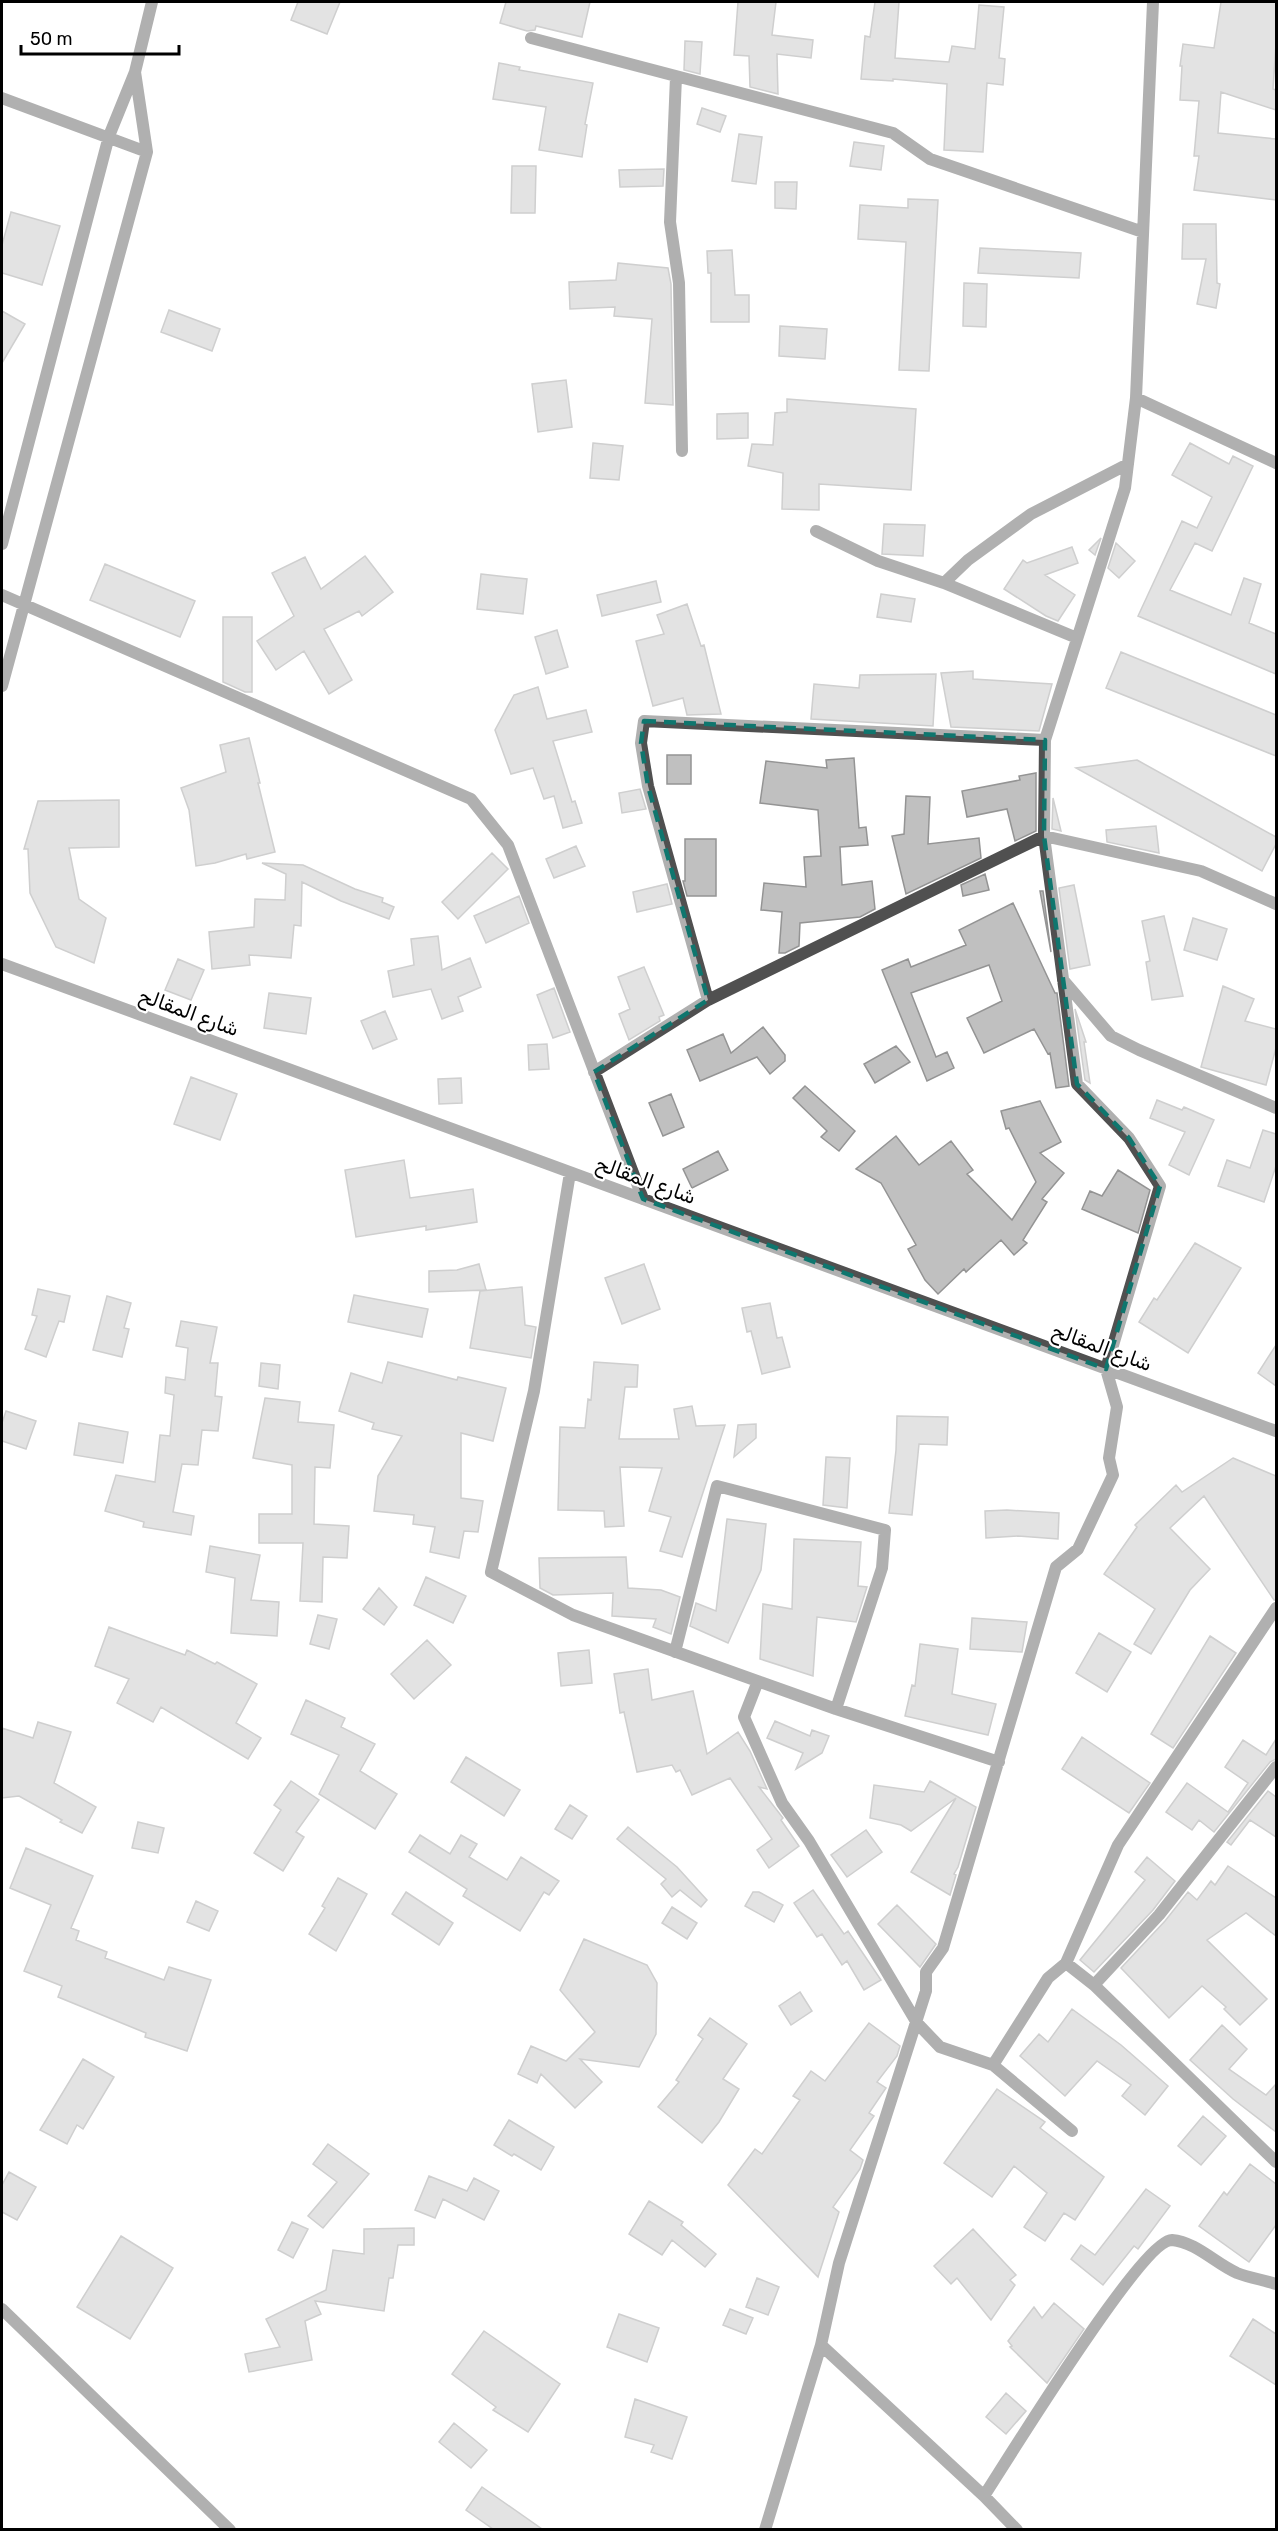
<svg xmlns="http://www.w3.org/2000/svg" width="1278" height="2531" font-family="Rubik,'Noto Sans Arabic',sans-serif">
  <rect width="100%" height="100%" fill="#fff"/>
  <path fill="#c0c0c0" stroke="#949494" stroke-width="1.5" d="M298 2H340L327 34 291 20Z
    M506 2H590L582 37 536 26 535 30 527 31 500 23Z
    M738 2H776L772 35 813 40 811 58 777 54 778 94 750 87 749 56 734 55Z
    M875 2H899L895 58 949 62 952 46 975 49 979 5 1004 7 999 58 1005 59 1003 85 987 83 983 152 944 150 947 84 893 79V81L861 79 865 36 870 37Z
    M1221 2H1276V44L1273 89 1276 90V110L1221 92 1218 133 1276 139V200L1194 190 1199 156H1194L1199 101 1180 100 1182 66H1180L1183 44 1214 48Z
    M685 41 702 42 700 74 684 70Z
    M499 63 520 67 519 70 593 83 585 124 587 125 582 157 539 150 546 107 493 99Z
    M702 108 726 116 720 132 697 124Z
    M739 134 762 137 756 184 732 181Z
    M854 142 884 146 881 170 850 166Z
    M512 166H536L535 213H511Z
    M664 169 663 186 620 187 619 170Z
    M775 182H797L796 209 775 208Z
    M908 199 938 200 929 371 899 370 906 242 858 239 860 205 908 208Z
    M11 212 60 226 42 285 2 273V245Z
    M1183 224H1216L1217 283 1220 284 1216 308 1197 304 1206 259H1182Z
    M980 248 1081 253 1079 278 978 273Z
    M732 250 735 295H749V322H711V273H708L707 251Z
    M618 263 668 268 671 284 673 405 645 403 652 319 614 316 615 307 570 309 569 282 616 280Z
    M964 283 987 284 986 327 963 326Z
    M169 310 220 329 212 351 161 332Z
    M2 311 25 324 2 363Z
    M780 326 827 329 825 359 779 356Z
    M566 380 572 427 538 432 532 384Z
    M787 399 916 409 911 490 819 484V510L782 509 783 473 748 466 752 444 773 445 775 413 787 412Z
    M748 413V438L717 439V414Z
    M593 443 623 446 619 480 590 478Z
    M1190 443 1229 464 1233 456 1253 466 1212 551 1195 543 1170 590 1231 615 1244 578 1261 584 1249 623 1276 634V674L1138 616 1182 521 1197 528 1212 497 1172 475Z
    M884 524 925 525 923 556 882 554Z
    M1101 538 1095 555 1089 550Z
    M1116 543 1135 561 1119 578 1108 568Z
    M1072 547 1078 563 1045 575 1075 595 1058 621 1046 616 1004 589 1023 560 1027 563Z
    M365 556 393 592 362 616 359 611 324 629 352 680 329 694 304 651 276 670 257 641 294 616 272 573 305 557 321 589Z
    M105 564 195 601 180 637 90 600Z
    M481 574 527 579 523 614 477 609Z
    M656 581 661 602 602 616 597 595Z
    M881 594 915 599 911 622 877 617Z
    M687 604 701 646 704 645 721 714 687 715 683 698 653 706 636 641 664 634 657 615Z
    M223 617H252V692H245L223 682Z
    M557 630 568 667 546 674 535 637Z
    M1121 652 1276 715V756L1106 688Z
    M973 671V679L1052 684 1039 731 951 727 941 673Z
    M936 674 933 726 811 719 814 684 859 688 860 675Z
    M538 687 547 719 586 710 592 732 553 741 572 802 575 801 582 823 563 828 554 796 544 799 533 768 511 774 495 730 514 695Z
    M249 738 260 783H258L275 852 247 859 246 854 215 863 196 866 189 810 181 788 226 772 220 745Z
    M667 755H691V784H667Z
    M854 758 859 828 866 827 868 845 840 847 842 885 872 881 875 909 860 917 800 923 799 946 785 953H779L782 912 761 910 764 883 806 887 804 857 821 856 818 810 760 803 766 761 827 768 826 760Z
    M1137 760 1276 837V844L1262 871 1076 768Z
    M1036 773V831L1015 841 1007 809 967 817 962 791 1020 780 1019 776Z
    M640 789 646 809 622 813 619 793Z
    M906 796 930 797 928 844 979 838 981 858 906 894 892 836 904 834Z
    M1053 798 1061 831 1052 829Z
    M119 800V847L69 848 79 899 106 918 94 963 56 947 30 893 28 849H24L38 801Z
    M1156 826 1159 853 1107 842 1106 830Z
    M685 839H716V896H687L683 881H685Z
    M576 846 585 866 554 878 546 859Z
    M492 853 508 869 458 919 442 902Z
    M262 863 303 865 355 889 383 898 382 902 394 907 389 919 341 901 302 882 301 926 294 925 291 958 249 955 250 965 212 969 209 932 254 927 255 899 285 900 286 874Z
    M985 874 989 890 963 896 961 885Z
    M667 884 672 904 637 912 633 892Z
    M1074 885 1090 965 1070 969 1059 888Z
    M1040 891H1043L1051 952Z
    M519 896 529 923 486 943 474 916Z
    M1013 903 1055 993H1057L1069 1086 1056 1088 1050 1053 1048 1054 1034 1029 984 1053 967 1018 1002 1001 989 965 911 993 936 1057 947 1052 954 1068 927 1081 882 970 908 959 911 967 966 945 959 930Z
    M1164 916 1183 996 1152 1000 1146 962 1150 961 1142 921Z
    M1193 918 1227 929 1217 960 1184 950Z
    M438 936 442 970 470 958 481 987 458 997 463 1011 442 1019 431 989 393 997 388 971 414 965 411 939Z
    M178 959 204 970 191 1000 165 990Z
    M644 967 664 1015 659 1017 660 1021 629 1040 619 1014 630 1009 618 977Z
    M1223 986 1254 999 1245 1021 1276 1029V1048L1266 1085 1201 1067Z
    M554 988 570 1032 553 1038 537 995Z
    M269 993 311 998 306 1034 264 1028Z
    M1075 1009 1086 1042H1084L1090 1083 1085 1080Z
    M385 1011 397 1039 373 1049 361 1021Z
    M763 1027 785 1055V1061L770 1074 757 1057 700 1081 687 1050 723 1034 731 1053Z
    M547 1044 549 1069 529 1070 528 1045Z
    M896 1046 910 1062 875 1083 864 1064Z
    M191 1077 237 1094 220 1140 174 1124Z
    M461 1078 462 1103 439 1104 438 1079Z
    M805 1086 855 1131 839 1151 821 1137 827 1131 793 1098Z
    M671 1094 684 1127 663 1136 649 1103Z
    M1157 1100 1182 1110 1184 1107 1214 1120 1189 1175 1169 1165 1185 1132 1150 1118Z
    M1040 1101 1061 1142 1040 1153 1064 1173 1042 1199 1047 1202 1023 1240 1027 1243 1014 1255 1001 1240 966 1272 964 1269 938 1294 925 1280 908 1249 916 1245 881 1183 856 1169 896 1136 919 1165 951 1141 973 1170 967 1174 1012 1220 1036 1182 1009 1128 1006 1129 1001 1111Z
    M1263 1130 1276 1134V1166L1264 1202 1218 1186 1227 1160 1250 1168Z
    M718 1151 728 1170 692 1188 683 1169Z
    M404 1160 410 1198 473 1189 477 1222 426 1230V1226L356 1237 345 1170Z
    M1118 1170 1150 1190 1138 1233 1082 1209 1090 1191 1102 1196Z
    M1195 1243 1241 1268 1188 1353 1139 1322 1154 1298 1157 1300Z
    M479 1264 486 1290 429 1292V1271L457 1270Z
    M644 1264 660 1309 622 1324 605 1278Z
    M522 1287 525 1325 536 1327 531 1358 470 1348 480 1291Z
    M38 1289 70 1296 64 1322 59 1321 46 1357 25 1349 37 1316 32 1315Z
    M354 1295 428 1309 422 1337 348 1322Z
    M107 1296 131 1303 124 1328 129 1329 122 1357 93 1350Z
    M770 1303 777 1338 782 1337 790 1367 762 1374 751 1331 747 1332 742 1308Z
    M181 1321 217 1327 210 1363H218L215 1396 222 1397 218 1431 202 1430 198 1465 182 1464 173 1512 194 1516 191 1535 143 1527 144 1522 105 1511 116 1475 155 1482 160 1435 170 1436 174 1395 165 1393 166 1377 185 1380 188 1348 176 1346Z
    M1276 1345V1386L1258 1373Z
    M388 1362 457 1380 458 1377 506 1388 493 1441 461 1433V1498L483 1501 478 1532 464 1531 459 1558 430 1552 435 1527 413 1524 414 1515 374 1511 378 1476 402 1436 372 1429 374 1423 339 1411 351 1373 382 1383Z
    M594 1362 638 1365 637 1387H625L619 1439H679L674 1409 692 1406 696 1426 725 1425 682 1557 660 1551 671 1517 649 1511 662 1468 620 1467 624 1526 605 1527 604 1511 558 1510 560 1427 585 1428 588 1399 591 1400Z
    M261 1363 280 1365 278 1389 259 1386Z
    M265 1398 300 1402 298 1422 334 1425 330 1468 315 1467 314 1524 349 1526 347 1558 323 1557 322 1602 300 1601 303 1543H259V1514H292V1465L253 1458Z
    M6 1411 36 1421 26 1449 2 1441V1423Z
    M897 1416 948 1417 947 1445 919 1444 912 1515 889 1513 896 1450Z
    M79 1423 128 1432 123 1463 74 1455Z
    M756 1424V1438L734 1457 738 1425Z
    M826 1457 850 1458 847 1508 823 1505Z
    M1233 1458 1276 1476V1600H1274L1204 1496 1170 1528 1210 1569 1190 1590 1151 1654 1134 1644 1155 1609 1104 1574 1137 1527 1135 1525 1176 1485 1182 1492Z
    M1007 1510 1059 1513 1058 1539 1018 1536 986 1538 985 1511Z
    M727 1519 766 1524 761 1570 728 1643 690 1626 696 1603 716 1611Z
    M794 1539 861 1542 858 1586 867 1587 856 1622 817 1617 813 1676 760 1659 763 1604 792 1609Z
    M210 1546 260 1555 251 1600 279 1602 277 1636 231 1633 235 1578 206 1572Z
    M626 1557 628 1588 661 1590 680 1597 671 1634 653 1627 656 1619 612 1616 613 1593 553 1595 540 1588 539 1558Z
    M426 1577 466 1596 453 1623 414 1605Z
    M379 1588 397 1607 384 1625 363 1609Z
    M318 1615 337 1619 329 1649 310 1644Z
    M972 1618 1027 1622 1022 1652 970 1649Z
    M109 1627 185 1655 187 1650 215 1664 217 1662 257 1684 236 1723 261 1738 248 1759 161 1707 153 1722 117 1703 129 1679 95 1666Z
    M1099 1633 1131 1652 1107 1692 1076 1673Z
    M1210 1636 1236 1653 1173 1748 1151 1734Z
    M427 1640 451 1665 414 1699 391 1674Z
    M920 1644 958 1649 952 1694 996 1704 988 1735 905 1716 912 1685 915 1686Z
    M589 1650 592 1683 561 1686 558 1653Z
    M648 1669 652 1700 693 1691 707 1754 738 1732 750 1751 767 1789 759 1787 783 1818 781 1820 799 1846 769 1868 757 1850 772 1839 730 1778 692 1795 680 1770 676 1772 672 1765 637 1772 624 1712 620 1713 614 1674Z
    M306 1700 345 1718 341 1727 375 1744 360 1771 397 1794 375 1829 319 1794 339 1755 291 1734Z
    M775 1721 810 1736 812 1730 829 1736 822 1753 796 1769 803 1753 767 1738Z
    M38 1722 71 1732 54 1783 96 1807 82 1833 60 1822 62 1820 19 1796 2 1798V1728L33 1738Z
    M1082 1737 1150 1783 1129 1813 1062 1769Z
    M1276 1739V1759L1270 1762 1214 1832 1199 1820 1192 1830 1166 1812 1187 1783 1228 1812 1248 1783 1225 1767 1243 1740 1266 1755Z
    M466 1757 520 1790 504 1816 451 1782Z
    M291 1781 319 1800 296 1832 304 1837 283 1871 254 1853 281 1810 274 1805Z
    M930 1781 976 1807 958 1867 954 1874 956 1875 950 1895 911 1872 956 1798 911 1831 901 1825 870 1818 874 1785 924 1792Z
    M1268 1791 1276 1797V1837L1250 1820 1231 1845 1227 1842Z
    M570 1805 587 1816 572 1839 555 1829Z
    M138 1822 164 1828 158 1853 132 1848Z
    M628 1827 677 1867 707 1900 701 1907 680 1890 672 1897 661 1884 666 1879 617 1839Z
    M866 1830 882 1852 847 1877 831 1855Z
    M420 1835 450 1854 461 1835 477 1844 469 1857 507 1880 521 1857 559 1881 549 1895 544 1892 520 1931 463 1896 467 1889 409 1852Z
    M26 1848 93 1876 71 1928 79 1931 76 1940 107 1952 105 1958 164 1980 169 1967 211 1980 187 2051 145 2037 146 2033 58 1997 62 1986 24 1971 51 1905 10 1888Z
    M1147 1857 1175 1881 1153 1910 1094 1972 1080 1960 1145 1880 1135 1872Z
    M1228 1866 1276 1898V1936L1246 1913 1207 1940 1267 1999 1240 2025 1224 2009 1226 2007 1202 1986 1169 2018 1121 1968 1165 1921 1188 1892 1197 1900 1211 1881 1215 1885Z
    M338 1878 367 1894 336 1951 309 1934 325 1908 322 1906Z
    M813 1890 844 1934 848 1931 881 1980 864 1990 847 1961 842 1965 822 1934 817 1937 794 1903Z
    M406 1892 453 1923 439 1945 392 1914Z
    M753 1892H759L783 1905 774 1922 745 1906Z
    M196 1901 218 1911 209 1931 187 1922Z
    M897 1905 936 1944 920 1967 878 1924Z
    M672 1907 697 1923 687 1939 662 1923Z
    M584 1939 647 1965 657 1983 656 2034 639 2067 580 2059 602 2082 575 2108 541 2074 537 2083 518 2074 531 2046 566 2061 595 2032 560 1990Z
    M800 1992 812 2011 791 2025 779 2006Z
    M1072 2009 1121 2045 1168 2086 1145 2115 1122 2096 1131 2085 1097 2061 1065 2096 1020 2056 1039 2034 1048 2042Z
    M710 2018 747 2044 723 2079 739 2089 719 2122 702 2143 658 2107 679 2082 676 2080 703 2039 698 2035Z
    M869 2023 900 2046 897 2056 877 2082 886 2088 869 2113 874 2116 850 2150 863 2160 860 2169 833 2207 839 2212 818 2277 728 2185 755 2149 762 2154 800 2100 793 2096 811 2071 825 2081Z
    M1222 2025 1247 2049 1229 2069 1266 2095 1276 2084V2132L1233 2099 1190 2060Z
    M83 2059 114 2077 83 2129 77 2125 67 2144 40 2130Z
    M997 2089 1045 2122 1040 2128 1104 2177 1075 2220 1064 2213 1045 2241 1024 2227 1047 2193 1014 2166 992 2197 944 2163Z
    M1203 2116 1226 2136 1201 2165 1178 2146Z
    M509 2120 554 2147 541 2170 514 2154 512 2156 494 2145Z
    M328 2144 369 2174 323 2228 308 2216 337 2182 313 2164Z
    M1250 2164 1276 2184V2225L1249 2262 1199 2226 1224 2192 1227 2195Z
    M9 2172 36 2187 17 2220 2 2212V2185Z
    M429 2176 467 2191 474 2178 499 2191 484 2220 443 2199 435 2218 415 2210Z
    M1146 2189 1170 2206 1138 2249 1134 2246 1103 2285 1071 2259 1081 2245 1095 2255Z
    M649 2201 683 2222 681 2225 716 2254 705 2267 672 2240 662 2255 629 2234Z
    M292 2222 308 2229 293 2258 278 2250Z
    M414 2228V2245H398L393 2278H389L384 2311 315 2301 321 2314 305 2321 312 2360 249 2372 245 2354 280 2347 266 2319 326 2290 333 2250 364 2254V2229Z
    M973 2229 1016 2275 1010 2280 1015 2285 991 2320 957 2278 951 2284 934 2266Z
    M121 2236 173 2268 130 2339 77 2307Z
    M757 2278 779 2287 768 2315 746 2307Z
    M1054 2303 1084 2329 1047 2383 1010 2347 1012 2346 1008 2341 1034 2307 1042 2318Z
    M730 2309 753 2318 746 2334 723 2325Z
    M619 2314 659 2328 647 2362 607 2347Z
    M1253 2319 1276 2334V2385L1230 2356Z
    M484 2331 560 2384 528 2432 493 2410 496 2407 452 2374Z
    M1006 2393 1026 2411 1006 2434 986 2417Z
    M635 2399 687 2417 672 2459 651 2452 654 2445 625 2437Z
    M454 2423 487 2450 471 2468 439 2442Z
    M482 2487 542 2529H493L466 2510Z"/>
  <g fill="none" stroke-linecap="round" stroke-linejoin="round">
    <path stroke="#505050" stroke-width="12" d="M531 38 893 133 930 159 1143 232
      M676 77 670 222 679 283 682 451
      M2 98 147 152
      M1136 398 1276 463
      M816 531 878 561 944 583 1077 638
      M2 544 109 136 135 72 152 2
      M944 583 968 560 1031 514 1128 464
      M2 595 471 799 508 845 643 1199
      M2 686 147 152 135 72
      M2 964 1276 1431
      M1063 980 1111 1036 1139 1050 1276 1108
      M708 1000 648 786 641 743 644 721 1045 740
      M594 1072 708 1000 1044 836 1201 871 1276 904
      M570 1173 534 1391 491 1572 573 1615 836 1709 999 1762
      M675 1652 717 1486 885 1530 882 1568 836 1709
      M758 1681 744 1717 782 1803 809 1841 917 2023 940 2047 993 2065 1072 2131
      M1066 1963 1094 1985 1276 2162
      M1094 1985 1159 1915 1276 1767
      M993 2065 1048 1978 1066 1963 1118 1845 1276 1608
      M2 2309 230 2530
      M821 2345 984 2496C1006 2462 1143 2239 1172 2240 1196 2242 1216 2264 1237 2273 1250 2278 1264 2280 1276 2284
      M984 2496 1017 2530
      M765 2530 821 2345 839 2263 926 1991V1972L943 1948 1056 1567 1078 1549 1113 1475 1109 1458 1117 1407 1106 1369 1160 1186 1129 1138 1077 1084 1044 836 1045 740 1125 488 1136 398 1153 2"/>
  </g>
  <path d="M0 0H1278V2531H0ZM644 721 1045 740 1044 836 1077 1084 1129 1138 1160 1186 1106 1369 643 1199 594 1072 708 1000 648 786 641 743Z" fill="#fff" fill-opacity=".55" fill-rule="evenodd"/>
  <path fill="none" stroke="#0f766e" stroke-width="4.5" stroke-dasharray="12 8" stroke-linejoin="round" d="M644 721 1045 740 1044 836 1077 1084 1129 1138 1160 1186 1106 1369 643 1199 594 1072 708 1000 648 786 641 743Z"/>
  <g text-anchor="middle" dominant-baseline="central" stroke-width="4.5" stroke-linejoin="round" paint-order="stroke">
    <g font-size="20" fill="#000" stroke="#fff">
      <text transform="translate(189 1012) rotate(20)">شارع المقالح</text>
      <text transform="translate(646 1180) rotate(20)">شارع المقالح</text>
      <text transform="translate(1102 1347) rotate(20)">شارع المقالح</text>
    </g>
  </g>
  <rect width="1278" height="2531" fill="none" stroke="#000000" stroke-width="6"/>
  <path d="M21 45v9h158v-9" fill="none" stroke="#000000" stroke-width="3"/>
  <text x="30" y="45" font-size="18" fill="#000000" stroke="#ffffff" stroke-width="4.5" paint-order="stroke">50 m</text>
</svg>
